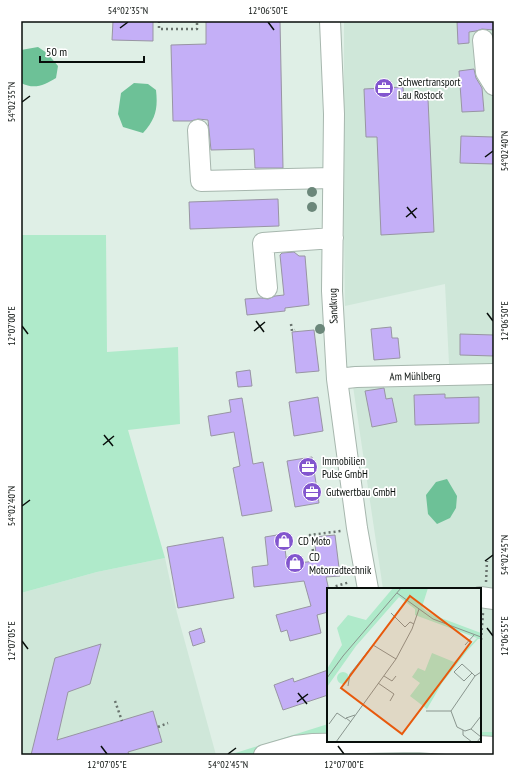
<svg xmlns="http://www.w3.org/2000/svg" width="515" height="776" font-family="'PT Sans Narrow',sans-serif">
  <rect width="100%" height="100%" fill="#dfefe6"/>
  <path fill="#cfe7d9" d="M344 21H494V732H480V589H383L350 366 449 364 445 284 345 306 344 231Z
    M165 558 177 613 216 755H21V593L97 572Z"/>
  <path fill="#afeaca" d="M21 235H106L107 352 178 347 180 424 128 430 165 558 97 572 21 593Z
    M328 724V741H480V732H494V755H229Z"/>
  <path fill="#6dc197" d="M38 47 47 53 58 66 56 78C44 85 35 90 21 83V50Z
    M134 83 148 84 156 90C158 108 156 119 143 133L123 127 118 114 121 93Z
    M447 479 457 496 456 508 450 518 437 524 428 514 426 495 436 482Z"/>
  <path fill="#c4aff7" stroke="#9895a3" d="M113 21H153V41L112 40Z
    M206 21H280L283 168H255L254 149 211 150 208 120 198 119 191 121H173L171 45 206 44Z
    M457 21H494V30L482 29 476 31 469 32V43L458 44Z
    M474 69 476 78 482 88 484 111 462 112 459 71Z
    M403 87 404 100 428 99 434 232 381 235 377 137H366L364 89Z
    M461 136 494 137V164L460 163Z
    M278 199 279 226 190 229 189 202Z
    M294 252 299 256H305L309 305 285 308V311L247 315 245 299 261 298 268 299 275 296 284 295 280 255 282 253Z
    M391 327 392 338H398L400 358 374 360 371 329Z
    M314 330 319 371 296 373 292 332Z
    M460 334 494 335V356L460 355Z
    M250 370 252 386 238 387 236 372Z
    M384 388 386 399 392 398 397 422 372 427 365 391Z
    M445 394V398L479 397V423L415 425 414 395Z
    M318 397 323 431 294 436 289 402Z
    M242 398 253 464 263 462 272 511 242 516 233 468 240 466 234 432 211 436 208 416 231 412 229 400Z
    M312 457 319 503 295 507 287 461Z
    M283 534 287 564 317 561 314 537 335 535 340 576 326 577 328 586V612L317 615 321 633 290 641 287 630 281 632 276 615 311 606 304 581 254 587 252 567 268 565 265 537Z
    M223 537 234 598 178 608 167 547Z
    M201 628 205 642 193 646 189 632Z
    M101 644 90 684 68 692 57 740 153 711 162 742 128 752 129 755H31L55 658Z
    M328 670V695L283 710 274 685 293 678 294 682Z"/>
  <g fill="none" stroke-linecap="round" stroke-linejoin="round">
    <defs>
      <path id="minor" d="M330 21 334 114 332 291 337 379 357 528 368 589
        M483 40 486 72 494 85
        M198 130 201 181 333 178
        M267 288 263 243 333 238
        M337 379 356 377 494 374
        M480 597 494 599
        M264 755 295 746 313 744 416 742 494 747"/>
    </defs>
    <use href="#minor" stroke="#a7b7ae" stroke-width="22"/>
    <path stroke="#69736e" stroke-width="2.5" stroke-dasharray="2 3" stroke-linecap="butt" d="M159 21V29H197V21
      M291 324 292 331 295 330
      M313 551 310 535 341 531
      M486 582 487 561
      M334 589 333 587 350 582
      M481 640 483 613
      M115 701 122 721
      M158 727 168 723"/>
    <use href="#minor" stroke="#fff" stroke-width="20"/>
  </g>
  <g fill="#6b877a">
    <circle cx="312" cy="192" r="5"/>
    <circle cx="312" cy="207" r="5"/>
    <circle cx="320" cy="329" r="5"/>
  </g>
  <path fill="none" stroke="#080e0b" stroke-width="1.5" d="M268 22 274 30M120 28 128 22M22 102 30 96M485 157 493 151M407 207 416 218M406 217 417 208M487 313 493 321M256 321 264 332M22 326 28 334M254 331 265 322M104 435 113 446M103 445 114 436M22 506 30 500M485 561 493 555M487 628 493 636M22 641 28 649M298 693 307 704M297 702 308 694M101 746 107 754M338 746 344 754M228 754 236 748"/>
  <defs>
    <symbol id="office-disc" viewBox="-11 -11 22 22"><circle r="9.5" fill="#8255ce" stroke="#fff"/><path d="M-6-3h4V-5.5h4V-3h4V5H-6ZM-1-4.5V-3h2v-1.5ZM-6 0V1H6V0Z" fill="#fff"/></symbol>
    <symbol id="shop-disc" viewBox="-11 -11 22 22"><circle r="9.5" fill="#8255ce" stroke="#fff"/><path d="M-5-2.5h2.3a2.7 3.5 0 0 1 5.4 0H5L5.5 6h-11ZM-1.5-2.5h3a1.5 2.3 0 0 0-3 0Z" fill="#fff"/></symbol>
  </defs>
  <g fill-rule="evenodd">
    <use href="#office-disc" x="373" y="77" width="22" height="22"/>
    <use href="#office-disc" x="297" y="456" width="22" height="22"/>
    <use href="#office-disc" x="301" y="481" width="22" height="22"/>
    <use href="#shop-disc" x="273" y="530" width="22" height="22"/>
    <use href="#shop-disc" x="284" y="552" width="22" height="22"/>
  </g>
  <g text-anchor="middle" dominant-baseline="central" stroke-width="3.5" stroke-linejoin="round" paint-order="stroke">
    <g font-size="11" fill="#080e0b" stroke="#fff" text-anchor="start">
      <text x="398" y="82">Schwertransport<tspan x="398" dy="13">Lau Rostock</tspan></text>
      <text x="322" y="461">Immobilien<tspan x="322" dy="13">Pulse GmbH</tspan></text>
      <text x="326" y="492">Gutwertbau GmbH</text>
      <text x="298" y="541">CD Moto</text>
      <text x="309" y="557">CD<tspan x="309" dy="13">Motorradtechnik</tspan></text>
    </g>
    <g font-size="11" fill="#080e0b" stroke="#fff">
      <text transform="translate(333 306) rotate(-92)">Sandkrug</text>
      <text transform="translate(415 376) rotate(-1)">Am Mühlberg</text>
    </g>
  </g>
  <g transform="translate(327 588)">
    <rect width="154" height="154" fill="#dfefe6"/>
    <path d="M66 0H101L95 19 98 22 106 27 154 45V51H151L140 63 115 95 100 121 83 108 93 95 85 89 91 80 98 83 105 65 127 74 150 50 88 27V21L72 9 29 58 0 99V81L15 57 10 40 21 27 39 32ZM10 90a6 6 0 1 1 12 0a6 6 0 1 1-12 0Z" fill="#afeaca"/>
    <path fill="none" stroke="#89958e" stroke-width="1" d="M70 5 106 31 154 49M64 25 78 39 83 34 87 36M138 57 147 47M154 84 148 88 124 123 130 139 138 143 144 141 154 128M145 85 135 76 127 84 137 93 145 85 148 88M57 88 65 93 69 88M0 90 16 68 74 0M51 95 67 106 63 113M21 98 23 86 46 57 69 71M99 123H124M24 134 19 130 28 127M2 136 10 125 19 131M144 141 154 149 150 154M136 142V147L145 154M9 154 69 71 85 41 92 21"/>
    <path fill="#e8590c" fill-opacity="0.15" stroke="#e8590c" stroke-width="2" d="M83 8 144 54 75 146 14 100Z"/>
    <rect width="154" height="154" fill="none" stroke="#080e0b" stroke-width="2"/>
  </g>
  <rect width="515" height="776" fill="none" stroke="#ffffff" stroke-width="44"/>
  <path d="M40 56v6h104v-6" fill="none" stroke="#080e0b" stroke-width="2"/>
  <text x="46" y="56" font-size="12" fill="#080e0b" stroke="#ffffff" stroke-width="3" paint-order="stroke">50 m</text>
  <rect x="22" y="22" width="471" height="732" fill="none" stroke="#080e0b" stroke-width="1.5"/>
  <g font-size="10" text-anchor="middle" fill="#080e0b">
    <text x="128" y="14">54°02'35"N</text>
    <text x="268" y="14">12°06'50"E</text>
    <text transform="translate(11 102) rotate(-90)" y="4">54°02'35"N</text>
    <text transform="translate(504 151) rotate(-90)" y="4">54°02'40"N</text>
    <text transform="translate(504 321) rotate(-90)" y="4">12°06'50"E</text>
    <text transform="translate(11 326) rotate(-90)" y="4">12°07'00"E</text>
    <text transform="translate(11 506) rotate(-90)" y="4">54°02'40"N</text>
    <text transform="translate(504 555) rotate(-90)" y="4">54°02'45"N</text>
    <text transform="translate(504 636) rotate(-90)" y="4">12°06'55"E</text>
    <text transform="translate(11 641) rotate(-90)" y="4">12°07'05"E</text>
    <text x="107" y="768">12°07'05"E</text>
    <text x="228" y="768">54°02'45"N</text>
    <text x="344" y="768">12°07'00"E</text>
  </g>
</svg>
